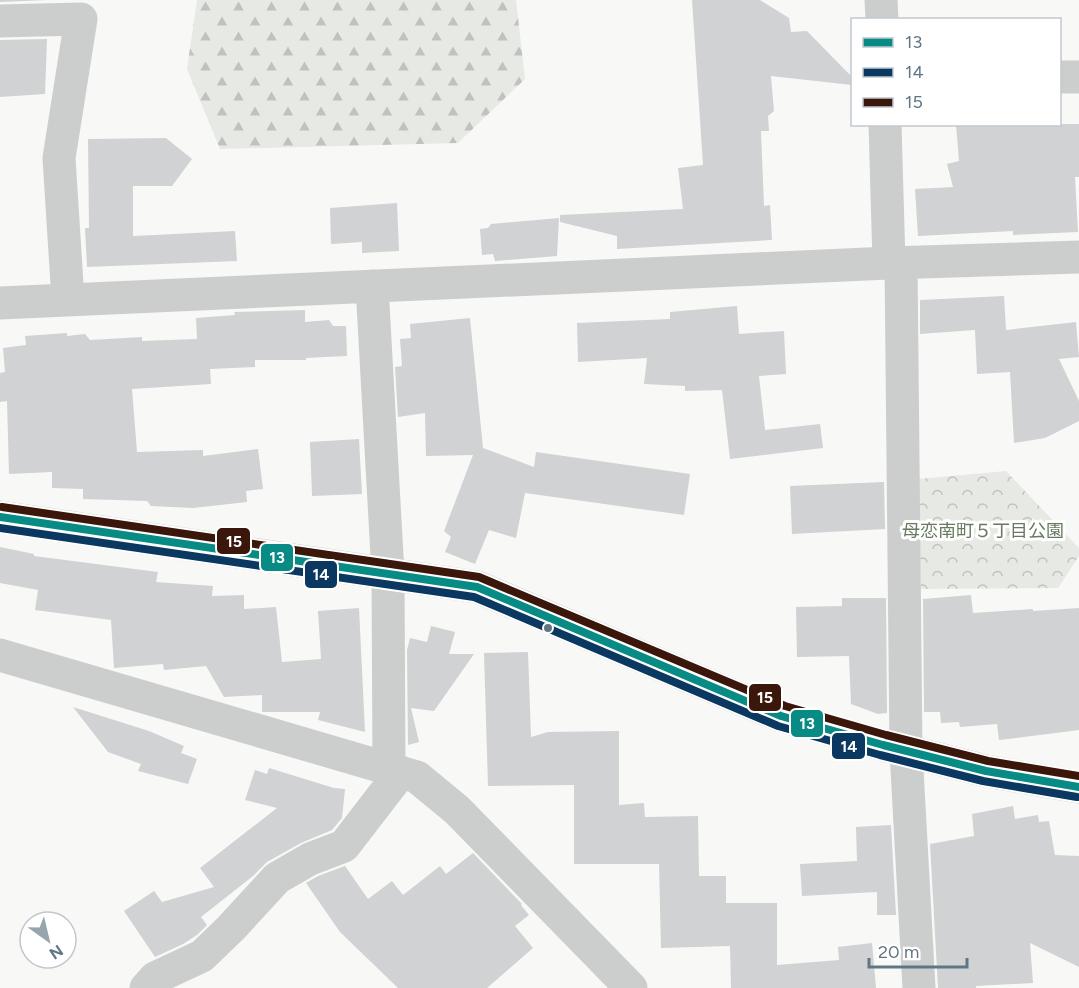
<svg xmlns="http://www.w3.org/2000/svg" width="1079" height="988" font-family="Figtree,'Noto Sans JP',sans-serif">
  <defs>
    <pattern id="forest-firs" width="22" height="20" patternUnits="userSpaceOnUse" patternTransform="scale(1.5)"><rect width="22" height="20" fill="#e7eae4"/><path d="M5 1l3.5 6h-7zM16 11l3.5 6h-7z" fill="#bfc2be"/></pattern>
    <pattern id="park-crowns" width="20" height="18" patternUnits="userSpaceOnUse" patternTransform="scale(1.5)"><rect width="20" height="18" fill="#e7eae4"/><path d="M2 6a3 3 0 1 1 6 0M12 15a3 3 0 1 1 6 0" fill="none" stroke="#bfc2be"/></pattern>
  </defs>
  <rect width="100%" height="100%" fill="#f8f8f7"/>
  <path fill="url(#forest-firs)" d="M197 0H516L525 79 458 143 220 149 187 69Z"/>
  <path fill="url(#park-crowns)" d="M1006 471 1079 548V556L1058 588 921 589 918 479Z"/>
  <path fill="#d0d2d3" d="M0 0H48L0 2Z
    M692 0H760L789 18 791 32 807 31 852 77V85L771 76 774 111 768 116 769 131H761L764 206 770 205 772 240 617 249V236L560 222V215L683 209 678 168 703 165Z
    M47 39 45 94 0 97V40Z
    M956 124H1079V177H1075L1078 232 1013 235V231L918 236 915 189 953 187 947 164 959 161Z
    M166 138 192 159 172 186H133V236L235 231 237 261 87 267 85 228H89L88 139Z
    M397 203 399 251 362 253V242L331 244 330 208Z
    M559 218 557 256 495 261 493 254 482 255 480 229 488 228 491 224Z
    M1004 296 1006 330 1076 322 1079 357 1059 359 1079 401V421L1045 438 1014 443 1010 372 977 374 975 330 920 334V300Z
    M737 306 739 334 784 331 786 374 759 376 765 430 820 424 823 448 730 459 722 390 685 391V386L644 384 647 358 578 362 577 323 670 319V312Z
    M305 310V322L329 320 333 326H346L347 356 306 358V360H255V367L210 369 211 384 132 389 137 452 203 450V456L258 449 263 489 246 491 247 502 193 508 151 506 147 501 83 499V489L52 488V472L9 474 7 401 0 402V373L5 372 3 348 26 345 25 336 67 333V336L85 334 90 340 142 337V341L197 339 196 318 235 315 234 312Z
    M470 318 483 448 534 467 536 452 690 474 684 515 525 493 516 538 489 530 475 564 445 552 451 537 444 531 473 455 426 456 425 413 398 417 395 367 402 366 400 339 411 338 410 324Z
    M359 439 362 494 312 496 310 442Z
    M884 482 885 529 792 534 790 486Z
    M0 547 34 554V556L158 572 156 582 213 586 212 596 244 595V609L276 607 282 662 321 659 318 611 359 608 365 732 318 720 320 712H262V695L224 697 206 666 164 670 163 664 114 668 111 620 35 610 38 590 0 583Z
    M971 595 973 613 1033 609V611L1079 608V730L999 740 997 724 960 727 959 722 941 723 940 712H924L923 599Z
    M842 598H886L887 713 878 714 851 704 849 656 797 657 796 607 842 606Z
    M431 626 455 632 449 654H474L434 711 411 708 419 742 408 745 407 650 410 638 427 642Z
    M528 652 531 737 548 732 619 731V805L644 803 645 817 698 816 699 876H726V903H777V965L839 960 838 947 872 943 876 988H731L730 946 661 948 659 864H574V785L488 786 484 653Z
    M73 707 149 731 184 746 181 753 197 759 188 784 138 771 141 764 108 752Z
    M269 768 334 788 345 789 342 818 332 830 301 843 267 862 253 876 201 917 207 925 197 935 183 944 155 957 124 911 154 891 162 902 214 887 200 868 277 808 245 800 255 770 267 774Z
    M1013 806 1015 819 1038 815 1039 822 1049 821 1055 855 1079 856V967L1030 943 1033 983 976 986V988H938L930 844 974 836 972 814Z
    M891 825 896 915H877V892L802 896 800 864 857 861 856 827Z
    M473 853 522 904 521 905 529 915 515 926 533 948 487 988H398L340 932 306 883 318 876 345 866 368 899 392 881 403 895 440 866 446 874Z"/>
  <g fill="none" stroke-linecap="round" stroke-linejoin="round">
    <path stroke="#cccece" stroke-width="33" d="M881 0 882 20
      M0 21 81 19 59 158 68 300
      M1060 77H1079
      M885 124 889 263
      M901 263 906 751 919 988
      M372 286 388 574 389 768
      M0 303 889 263 1079 257
      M0 655 417 777 457 810 631 988
      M146 988 155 978 202 956 231 928 277 878 310 859 344 846 401 772"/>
    <path stroke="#cccece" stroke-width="33" d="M0 517 477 587 781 716 883 745 986 771 1079 787"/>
    <defs>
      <path id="bus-1" d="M0 517 477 587 781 716 883 745 986 771 1079 787"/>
      <path id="bus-2" d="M0 528 474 597 778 726 880 755 983 781 1077 797"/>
      <path id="bus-3" d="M2 507 479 577 785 706 886 735 988 761 1079 776"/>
    </defs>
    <use href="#bus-1" stroke="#fff" stroke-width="12"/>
    <use href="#bus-2" stroke="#fff" stroke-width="12"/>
    <use href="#bus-3" stroke="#fff" stroke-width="12"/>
    <use href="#bus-1" stroke="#088a85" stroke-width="8"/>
    <use href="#bus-2" stroke="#0b3861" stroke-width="8"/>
    <use href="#bus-3" stroke="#3b170b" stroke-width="8"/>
  </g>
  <circle fill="#617684" stroke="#fff" stroke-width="2" cx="548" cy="628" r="5"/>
  <g text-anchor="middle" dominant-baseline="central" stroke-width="6" stroke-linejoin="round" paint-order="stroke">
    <g font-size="18" fill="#677a60" stroke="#fff">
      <text x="983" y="531">母恋南町５丁目公園</text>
    </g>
  </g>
  <g stroke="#fff" stroke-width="2">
    <rect x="216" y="527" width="35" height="28" rx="6" fill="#3b170b"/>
    <rect x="260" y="543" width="34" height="29" rx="6" fill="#088a85"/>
    <rect x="304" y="560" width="34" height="29" rx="6" fill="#0b3861"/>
    <rect x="748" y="683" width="34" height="29" rx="6" fill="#3b170b"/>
    <rect x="790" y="709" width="34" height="29" rx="6" fill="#088a85"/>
    <rect x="831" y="732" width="35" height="28" rx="6" fill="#0b3861"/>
  </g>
  <g font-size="16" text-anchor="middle" font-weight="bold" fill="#fff">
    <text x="234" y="547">15</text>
    <text x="277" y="563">13</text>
    <text x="321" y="580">14</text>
    <text x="765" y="703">15</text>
    <text x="807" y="729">13</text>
    <text x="849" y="752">14</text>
  </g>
  <rect x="851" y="18" width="210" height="108" fill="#ffffff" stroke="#c0c8ce" stroke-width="1.5"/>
  <rect x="863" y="38" width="30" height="9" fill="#088a85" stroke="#c0c8ce" stroke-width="1.5"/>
  <text x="905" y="48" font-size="18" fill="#617684">13</text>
  <rect x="863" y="68" width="30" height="9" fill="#0b3861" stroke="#c0c8ce" stroke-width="1.5"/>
  <text x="905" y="78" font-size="18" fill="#617684">14</text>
  <rect x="863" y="98" width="30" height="9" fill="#3b170b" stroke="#c0c8ce" stroke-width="1.5"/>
  <text x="905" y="108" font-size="18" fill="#617684">15</text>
  <g transform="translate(48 940) rotate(146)"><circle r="28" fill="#ffffff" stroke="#c0c8ce" stroke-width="1.5"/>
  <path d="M0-4.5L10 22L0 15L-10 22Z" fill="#96a4ac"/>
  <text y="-9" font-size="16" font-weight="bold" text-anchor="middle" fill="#617684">N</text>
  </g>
  <path d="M869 958v9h98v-9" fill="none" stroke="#617684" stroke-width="3"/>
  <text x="878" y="958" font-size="18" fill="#617684" stroke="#ffffff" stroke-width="4.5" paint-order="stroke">20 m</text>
</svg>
